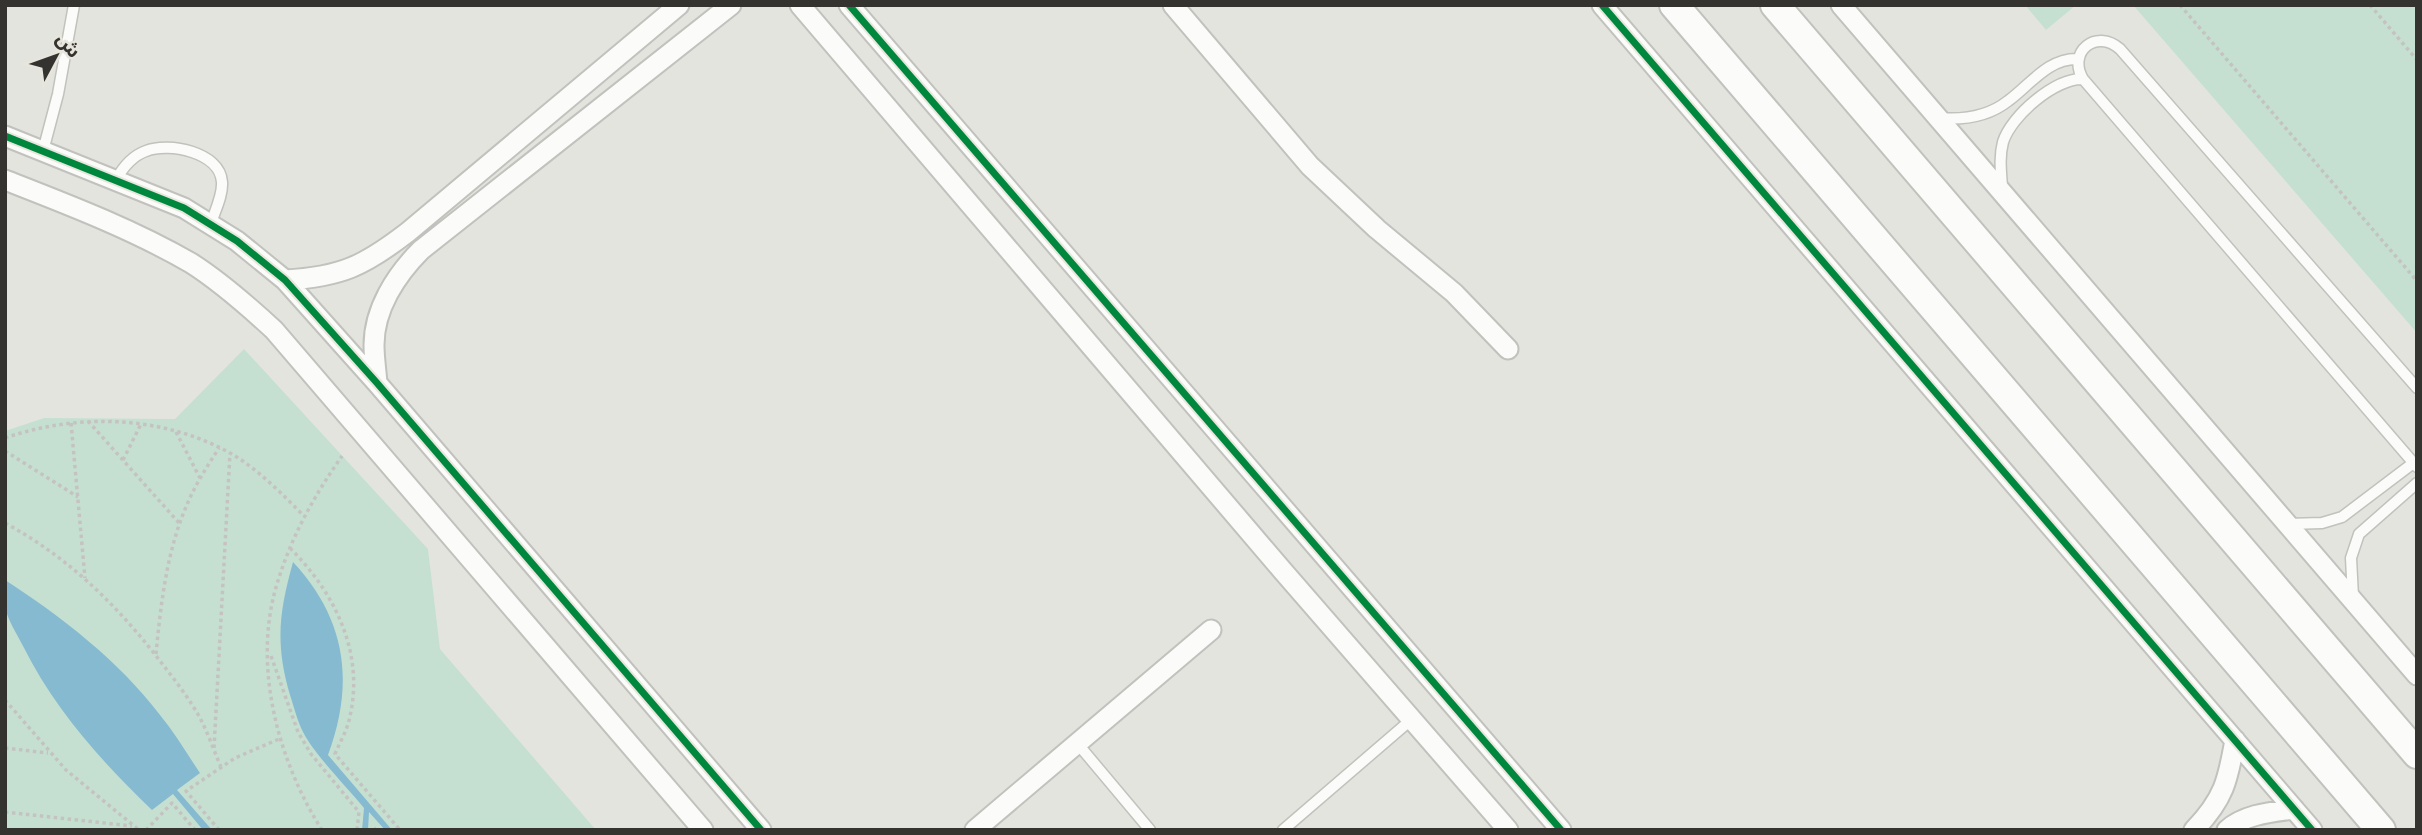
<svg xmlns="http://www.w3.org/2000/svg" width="2422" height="835" font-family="'Asap Condensed','Noto Sans Arabic',sans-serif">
  <rect width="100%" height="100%" fill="#e4e4df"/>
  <path fill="#c5e0d1" d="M2025 5H2076L2046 30Z
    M2133 5H2417V333Z
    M244 349 428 549 440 649 596 830H5V431L44 418 175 419Z"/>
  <path fill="#86bad0" d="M293 562C346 619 355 682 328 755L392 830H385L369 812 368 830H362L364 808C347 787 314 754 303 732 297 720 294 707 290 695 275 643 279 613 293 562Z
    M5 580C62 617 119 661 160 715 175 733 187 754 200 773L177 790 212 830H203L173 794 152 810C101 761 55 710 23 646 17 634 8 621 5 607 4 599 5 589 5 580Z"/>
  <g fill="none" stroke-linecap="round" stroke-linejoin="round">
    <defs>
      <path id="lane" d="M1939 118C1963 120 1989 116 2008 101 2030 85 2048 58 2078 59
        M43 151 58 94 74 5
        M116 180C123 167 132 156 146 151 169 142 220 152 222 182 223 195 215 211 211 223
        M2002 187C2001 172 1999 157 2003 142 2011 116 2055 78 2083 79
        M2417 388 2120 49C2096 28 2067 52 2083 79L2417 467
        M2288 524 2322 523 2342 517 2412 464
        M2353 597 2351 558 2359 534 2417 483
        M1077 743 1150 830
        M1283 830 1412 719"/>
      <path id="street" d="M800 5 1282 570 1508 830
        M849 5 1561 830
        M1173 5 1310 166 1377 229 1454 293 1508 349
        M1602 5 2312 830
        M1841 5 2417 675
        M5 136 184 208 237 241 285 280 377 383 761 830
        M5 180C69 205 132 229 191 263 221 282 248 306 274 330L703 830
        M285 280C341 277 364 266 408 232L679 5
        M377 383C376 370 374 358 374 345 374 309 396 275 421 250L731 5
        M975 830 1211 630
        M2194 830C2224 799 2228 780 2235 740
        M2227 830C2245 814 2272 812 2294 809"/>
      <path id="secondary" d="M1674 5 2381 830
        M1775 5 2417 754"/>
    </defs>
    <use href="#lane" stroke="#c1c1bd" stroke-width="13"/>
    <use href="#street" stroke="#c1c1bd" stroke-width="23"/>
    <use href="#secondary" stroke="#c1c1bd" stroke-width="32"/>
    <path stroke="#c4c3c1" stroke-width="3.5" stroke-dasharray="3.5 3.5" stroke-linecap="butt" d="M2180 5 2417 281
      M2370 5 2417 60
      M88 421 180 524
      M71 423 85 578
      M176 432 200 478
      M5 438C77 413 162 415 230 453 258 469 281 493 304 516
      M5 451 78 497
      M123 460 141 424
      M5 523C68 557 117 605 160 661 174 679 189 698 200 718 208 733 214 751 221 767
      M290 548C336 594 367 657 348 724 345 734 339 744 335 754L400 830
      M156 654C161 602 167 548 189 500 197 482 208 465 219 448
      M271 656 298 732 311 754 359 812 357 830
      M5 700 66 770 139 830
      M5 748 48 753
      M214 748 230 453
      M5 812 132 826
      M374 828 376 830
      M146 830 172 803 195 830
      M219 830 186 791 235 758 279 739
      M322 830C278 761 252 665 277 584 291 537 314 496 342 456"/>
    <use href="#lane" stroke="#fbfbfa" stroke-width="10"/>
    <use href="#street" stroke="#fbfbfa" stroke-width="19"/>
    <use href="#secondary" stroke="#fbfbfa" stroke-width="28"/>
    <defs>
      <path id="cycleway" d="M849 5 1561 830
        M1602 5 2312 830
        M5 136 184 208 237 241 285 280 377 383 761 830"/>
    </defs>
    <use href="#cycleway" stroke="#e7e5dc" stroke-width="11"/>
    <use href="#cycleway" stroke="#00873e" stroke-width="7"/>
  </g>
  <rect width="2422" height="835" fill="none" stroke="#343330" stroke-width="14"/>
  <g transform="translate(56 56) rotate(49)" stroke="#e7e5dc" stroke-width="5" paint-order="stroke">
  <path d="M0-5L12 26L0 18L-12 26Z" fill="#343330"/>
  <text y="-10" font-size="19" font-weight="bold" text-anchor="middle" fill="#343330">ش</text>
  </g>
</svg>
